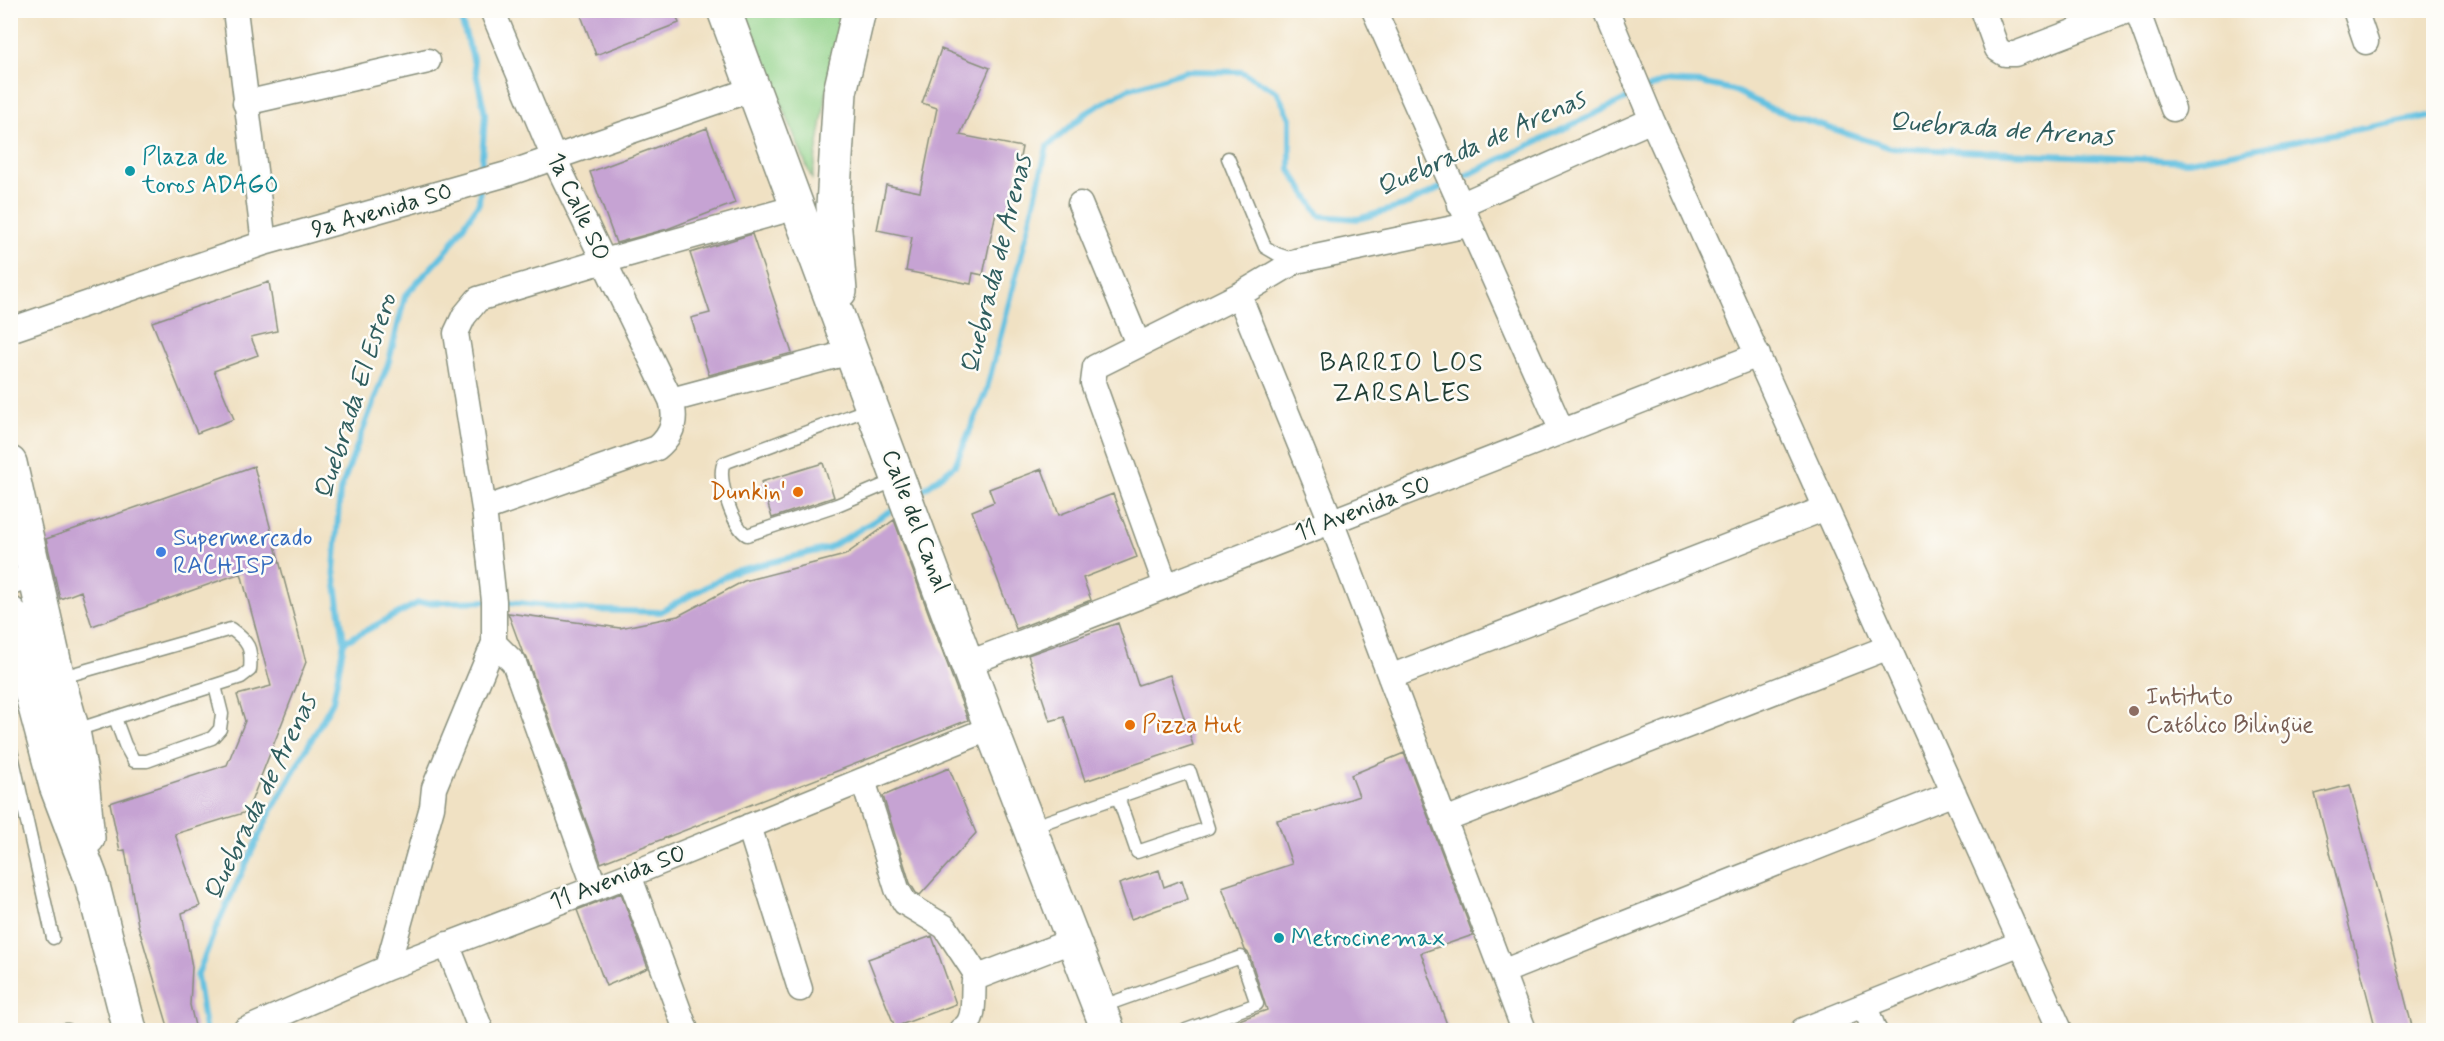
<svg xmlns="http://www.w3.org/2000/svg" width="2444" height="1041" font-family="Mynerve,sans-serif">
  <rect width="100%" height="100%" fill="#fdfcf7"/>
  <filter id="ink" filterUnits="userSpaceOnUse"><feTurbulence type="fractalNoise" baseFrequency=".0167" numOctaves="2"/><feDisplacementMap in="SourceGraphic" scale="12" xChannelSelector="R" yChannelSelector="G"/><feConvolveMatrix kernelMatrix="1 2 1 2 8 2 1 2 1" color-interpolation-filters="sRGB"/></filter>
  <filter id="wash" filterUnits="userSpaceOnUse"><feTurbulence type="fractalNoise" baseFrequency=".008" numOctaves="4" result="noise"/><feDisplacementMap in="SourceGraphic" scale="24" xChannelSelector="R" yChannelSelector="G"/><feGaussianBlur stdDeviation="1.35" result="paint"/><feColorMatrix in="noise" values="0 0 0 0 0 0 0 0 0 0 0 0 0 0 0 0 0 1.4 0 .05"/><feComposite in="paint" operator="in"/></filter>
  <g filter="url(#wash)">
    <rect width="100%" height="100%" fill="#f0e1c3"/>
    <path fill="#91d289" stroke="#58885e" stroke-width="1.5" d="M744 11H846L826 96 812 179Z"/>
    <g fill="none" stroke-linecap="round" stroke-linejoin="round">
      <path stroke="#63c1e1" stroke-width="6" d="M458 10 472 55 485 114 481 174
        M1645 90 1664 81 1701 83 1733 90 1772 109 1891 148 2188 161 2429 116 2434 117
        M1455 181 1636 94
        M914 497 955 465 986 392 1027 233 1047 147 1086 113 1128 89 1186 71 1242 72 1277 92 1290 118V170L1320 216 1358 219 1403 206 1446 185
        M498 601 590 610 660 612 735 571 829 548 897 507
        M344 642 418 603 488 601
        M205 1028 197 976 216 928 267 819 333 701 344 642 334 570 340 491 389 361 405 296 448 249 479 203 480 187"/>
    </g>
    <g id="blocks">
      <path fill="#c6a3d3" d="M579 10H674L679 23 596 55Z
        M941 49 990 68 960 135 1022 147 1009 215 996 212 983 275 973 273 971 284 906 271 912 237 877 230 886 185 920 192 937 108 922 103Z
        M707 128 735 203 667 229 616 243 590 172Z
        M752 234 792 353 709 375 691 318 710 313 690 253Z
        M269 282 277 331 251 337 258 355 214 371 234 419 197 433 152 322Z
        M823 463 834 497 772 518 761 482Z
        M254 466 306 662 247 812 175 834 200 906 182 913 192 967 190 1005 196 1030H169L138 925 125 850 120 851 110 803 227 765 245 721 237 695 271 686 241 573 92 626 81 591 60 599 46 539Z
        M1042 469 1059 515 1113 494 1137 557 1083 578 1091 600 1016 629 972 511 994 502 989 489Z
        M894 520 968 720 601 863 527 658 522 651 508 613 620 628 678 616 744 581 845 555Z
        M1118 623 1138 685 1170 675 1193 745 1085 781 1064 717 1050 721 1028 655Z
        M1404 753 1473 935 1421 953 1449 1030H1217V1028L1267 1010 1249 954 1245 950 1222 887 1292 864 1277 820 1316 811 1359 796 1351 775Z
        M949 768 976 833 920 895 916 893 910 883 883 796Z
        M2350 785 2413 1030H2376L2315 794Z
        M1159 870 1164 887 1182 880 1188 899 1131 919 1119 884Z
        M621 893 648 968 606 986 577 910Z
        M932 936 956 1004 895 1027 868 959Z"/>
    </g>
  </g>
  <g filter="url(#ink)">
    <use href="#blocks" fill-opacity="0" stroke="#888f7c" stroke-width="1.5"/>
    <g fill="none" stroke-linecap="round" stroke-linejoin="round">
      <defs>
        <path id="service" d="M1228 158 1265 247 1277 254 1295 260
          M871 408 724 463C716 476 733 528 747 535L837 505 896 480
          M59 678 231 629C249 642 252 648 250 670L241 677 73 731
          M115 718 125 745 134 761H147L212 738 220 729 222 714 215 686
          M10 746 53 938
          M1031 827 1190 772 1208 828 1137 852 1118 797
          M1100 1007 1241 957 1257 1004 1186 1030
          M65 1030H68"/>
        <path id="minor" d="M235 10 264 243
          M1374 10 1562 431
          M1606 10 1652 120 2060 1030
          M1983 10 1997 49 2005 54H2015L2130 10
          M2137 10 2173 109
          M2355 10 2366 42
          M245 103 428 61
          M1080 204 1138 344
          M1460 205 1652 120
          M1239 295 1331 521 1524 1030
          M10 330 264 243 507 174 753 89
          M671 400 851 352
          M484 509 657 448C673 435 677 419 671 400L554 158 492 10
          M10 583 37 575
          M1166 586 1093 383 1095 367 1239 295 1296 261 1468 225
          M494 643 514 663 595 888
          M969 663 1758 355
          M1390 677 1826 508
          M863 780 897 889 905 903 945 927 978 977
          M1445 820 1889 647
          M749 826 800 989
          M629 875 686 1030
          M447 944 481 1030
          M387 968 432 807 434 788 494 643V601L484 509 456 333 464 316 478 299 604 261 797 207
          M1502 972 1954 793
          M1865 1006 1874 1030
          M245 1030 387 968 629 875 991 728
          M961 1030C977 1022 972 997 974 981L978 977 1074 940
          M1803 1030 2021 943"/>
        <path id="secondary" d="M10 463 58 678 73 731 82 779 88 838
          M10 613 56 786 91 878 130 1030"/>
        <path id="trunk" d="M724 10 991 728 1108 1030
          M840 291 833 206 840 92 859 10"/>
      </defs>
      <use href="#service" stroke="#888f7c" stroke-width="15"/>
      <use href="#minor" stroke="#888f7c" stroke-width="27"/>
      <use href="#secondary" stroke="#888f7c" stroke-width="36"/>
      <use href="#trunk" stroke="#888f7c" stroke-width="36"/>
      <use href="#service" stroke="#fff" stroke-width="12"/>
      <use href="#minor" stroke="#fff" stroke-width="24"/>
      <use href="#secondary" stroke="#fff" stroke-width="33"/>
      <use href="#trunk" stroke="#fff" stroke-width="33"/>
    </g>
  </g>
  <g fill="#0f9aa8" stroke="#fdfcf7" stroke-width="2">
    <circle cx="130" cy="171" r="6"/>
    <circle cx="1279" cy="938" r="6"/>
  </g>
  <g fill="#e8710a" stroke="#fdfcf7" stroke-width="2">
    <circle cx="798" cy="492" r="6"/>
    <circle cx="1130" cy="725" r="6"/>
  </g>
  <circle fill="#3f7fe0" stroke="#fdfcf7" stroke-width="2" cx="161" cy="552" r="6"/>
  <circle fill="#8d6e63" stroke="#fdfcf7" stroke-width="2" cx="2134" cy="711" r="6"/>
  <g text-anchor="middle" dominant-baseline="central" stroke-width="5" stroke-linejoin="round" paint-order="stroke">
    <g font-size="24" fill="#0d838f" stroke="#fdfcf7" text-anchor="start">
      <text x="142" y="157">Plaza de<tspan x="142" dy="28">toros ADAGO</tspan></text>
      <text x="1291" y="938">Metrocinemax</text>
    </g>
    <g font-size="24" fill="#1f3d34" stroke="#fdfcf7">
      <text transform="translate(578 207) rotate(65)">1a Calle SO</text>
      <text transform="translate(382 211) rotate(-16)">9a Avenida SO</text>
      <text transform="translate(1363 509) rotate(-21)">11 Avenida SO</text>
      <text transform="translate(915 521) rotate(69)">Calle del Canal</text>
      <text transform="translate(618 878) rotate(-21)">11 Avenida SO</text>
    </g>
    <g font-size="24" fill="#c56008" stroke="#fdfcf7" text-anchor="end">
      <text x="786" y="492">Dunkin'</text>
      <text x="1142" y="725" text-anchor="start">Pizza Hut</text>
    </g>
    <g font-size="24" fill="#366cbe" stroke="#fdfcf7" text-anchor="start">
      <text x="173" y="538">Supermercado<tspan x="173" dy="28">RACHISP</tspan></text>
    </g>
    <g font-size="24" fill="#785e54" stroke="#fdfcf7" text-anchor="start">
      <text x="2146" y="697">Intituto<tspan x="2146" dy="28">Católico Bilingüe</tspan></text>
    </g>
    <g font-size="26" font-style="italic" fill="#305e5f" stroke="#fdfcf7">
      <text transform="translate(2001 130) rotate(4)">Quebrada de Arenas</text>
      <text transform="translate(1481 144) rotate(-24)">Quebrada de Arenas</text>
      <text transform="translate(997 265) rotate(-76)">Quebrada de Arenas</text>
      <text transform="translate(356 397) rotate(-72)">Quebrada El Estero</text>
      <text transform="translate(261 798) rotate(-64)">Quebrada de Arenas</text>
    </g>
    <g font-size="26" letter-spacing="1.5" fill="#1f3d34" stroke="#fdfcf7">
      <text x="1402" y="364">BARRIO LOS<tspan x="1402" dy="30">ZARSALES</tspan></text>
    </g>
  </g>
  <rect width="2444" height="1041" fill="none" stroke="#fdfcf7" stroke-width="36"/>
</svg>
